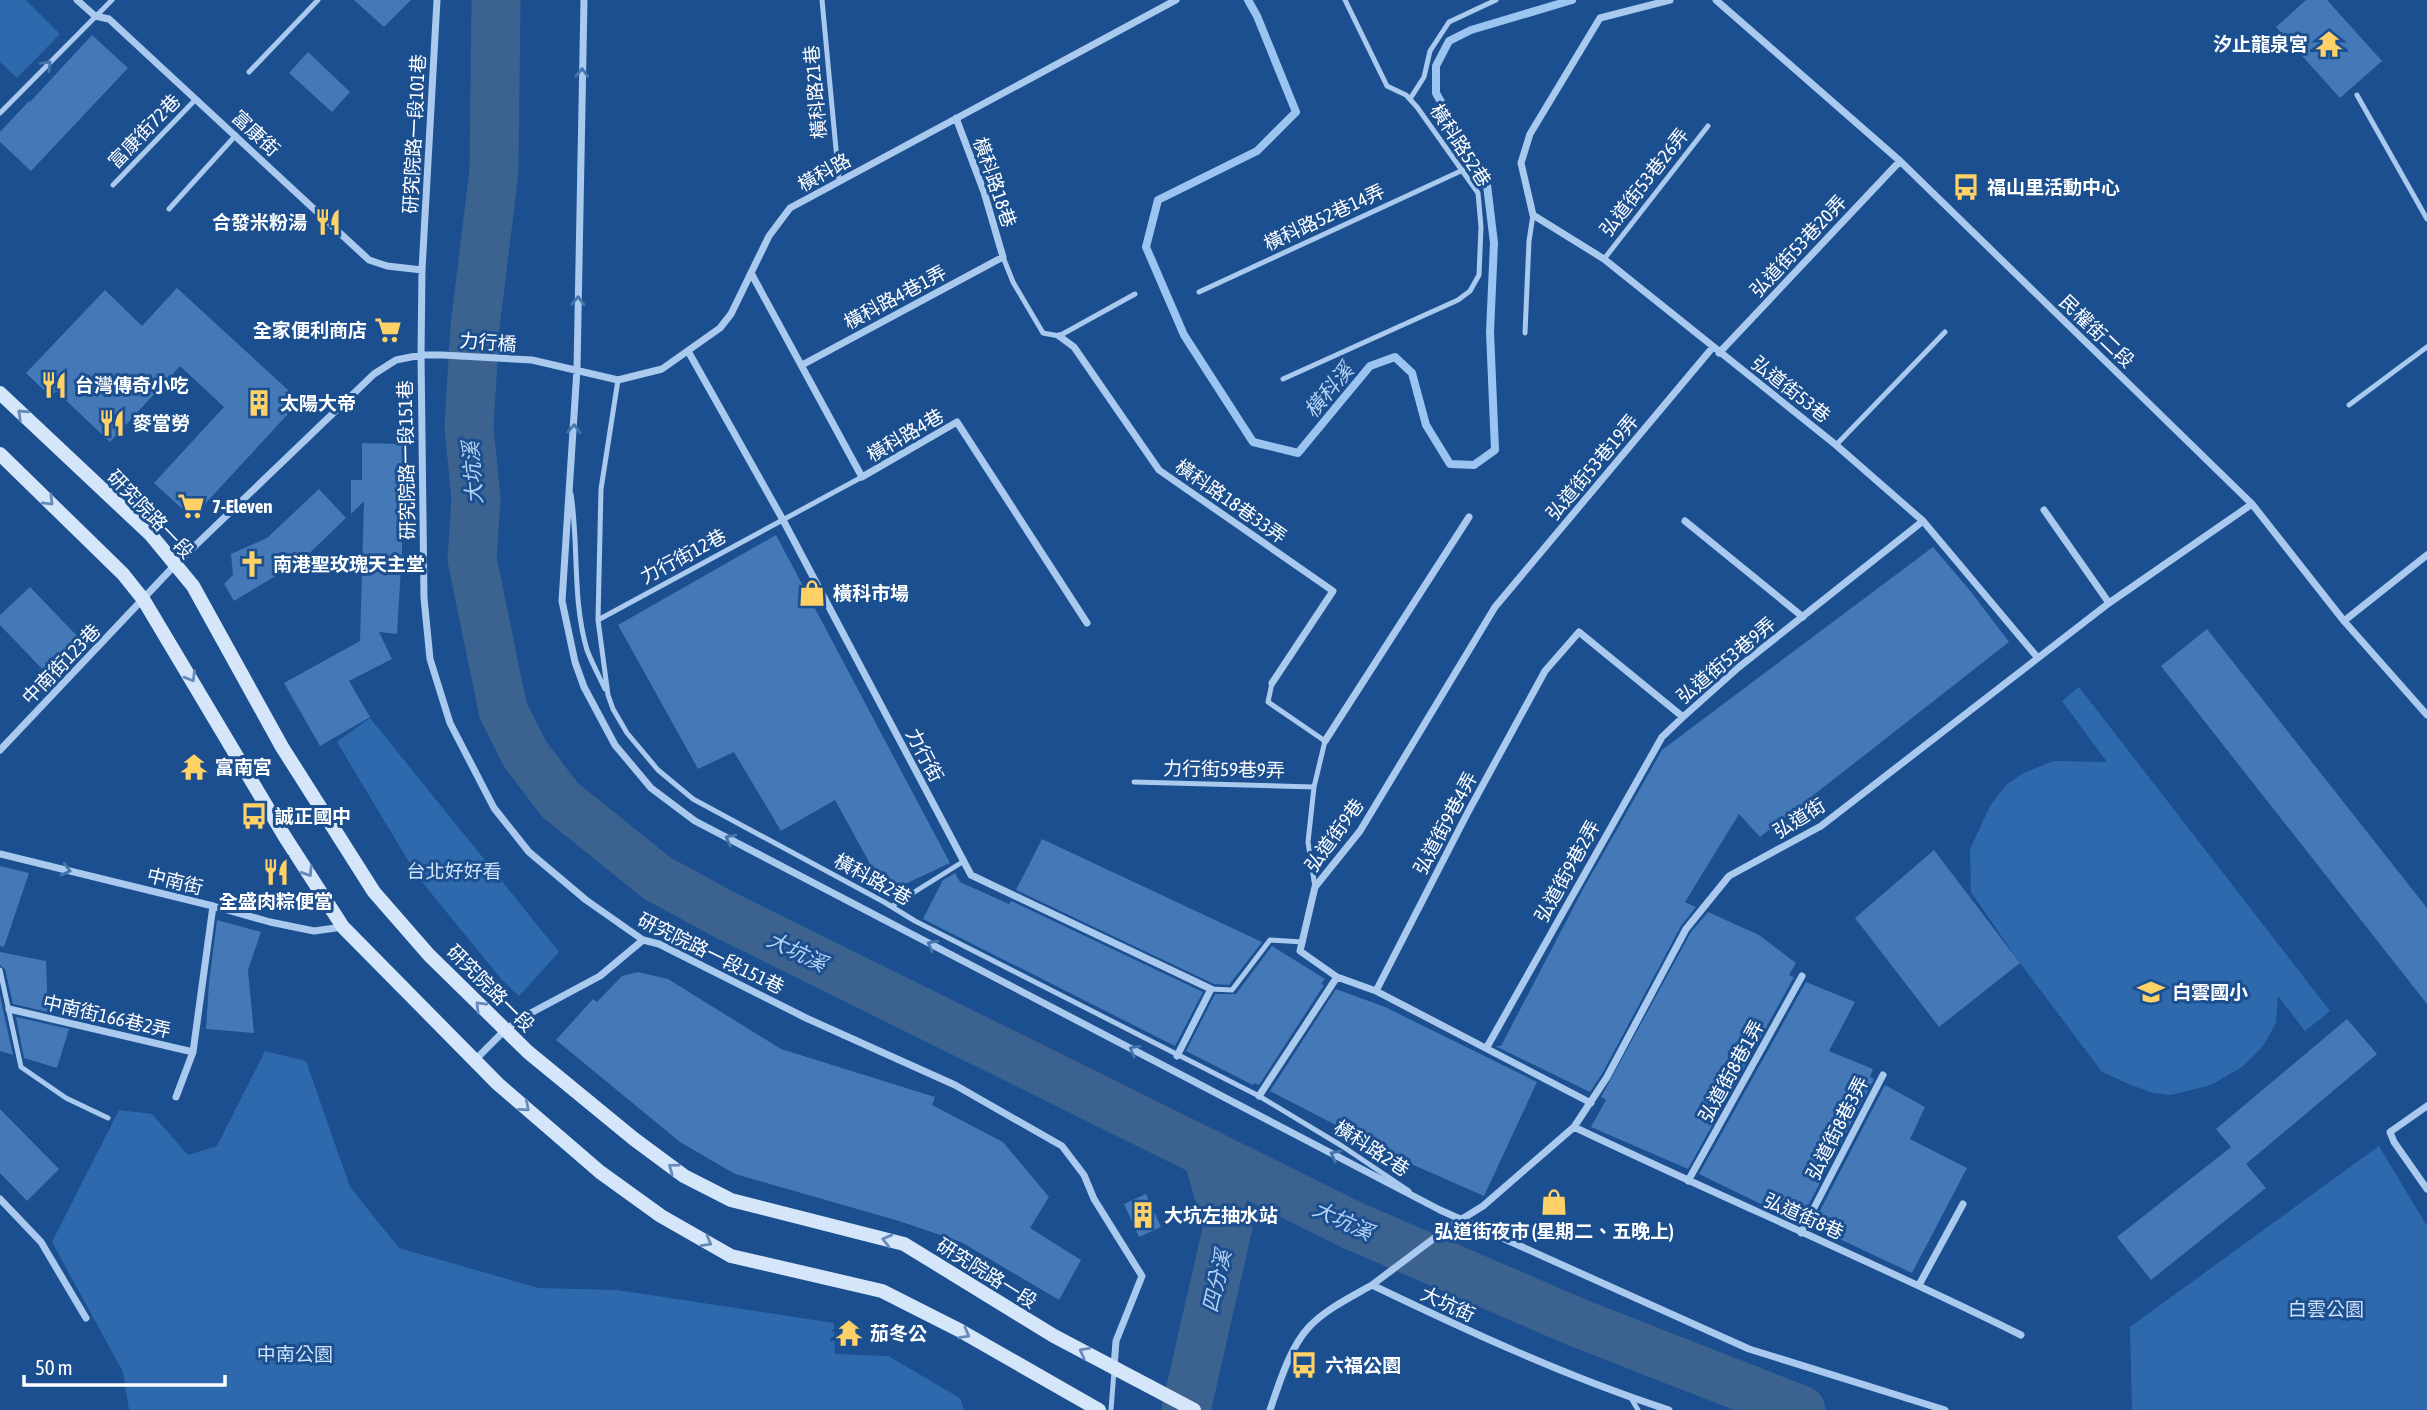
<svg xmlns="http://www.w3.org/2000/svg" width="2427" height="1410" font-family="'Asap Condensed','Noto Sans TC',sans-serif">
  <rect width="100%" height="100%" fill="#1b4f8f"/>
  <path fill="#2e69ad" d="M0 0H26L60 34 17 78 0 62Z
    M2079 687 2330 1011 2305 1031 2278 996 2276 1023 2263 1046 2242 1067 2211 1085 2171 1095 2153 1093 2131 1085 2102 1072 2020 963 1971 892 1970 849 1990 806 2006 785 2022 774 2053 761 2107 762 2062 701Z
    M370 718 559 952 519 996 502 980 418 877 337 742Z
    M265 1051 306 1061 350 1187 399 1248 539 1288 617 1290 834 1323 835 1354 888 1356 960 1398 964 1410H129L123 1372 52 1242 119 1110 152 1114 188 1155 217 1146Z
    M2379 1146 2427 1226V1410H2132L2130 1327Z"/>
  <g fill="none" stroke-linecap="round" stroke-linejoin="round">
    <path stroke="#9cc4f0" stroke-width="8" d="M1248 0 1257 16 1296 112 1257 151 1158 200 1146 247 1184 335 1253 442 1298 453 1370 366 1395 357 1412 373 1426 425 1450 464 1474 465 1495 450 1490 332 1494 243 1487 185 1436 93V66L1449 41 1471 30 1572 0"/>
    <path stroke="#3c6290" stroke-width="49" d="M496 0 494 171 475 327 469 427 476 499 472 559 503 710 525 754 560 800 657 878 725 915 1354 1226 1576 1322 1801 1410
      M1186 1410 1228 1226 1207 1153"/>
  </g>
  <path fill="#4478b7" d="M354 0H411L384 27Z
    M2306 0H2327L2382 61 2340 98 2276 27Z
    M92 35 128 68 31 171 0 142V132L29 101 30 102Z
    M308 52 350 92 332 112 289 73Z
    M177 288 300 401 192 518 154 483 224 407 180 366 110 442 56 391 51 397 26 373 105 290 142 326Z
    M362 443 402 444V551L397 634 379 632 392 659 349 681 370 717 320 746 284 683 360 641 364 501 351 514V480H362Z
    M319 489 346 518 290 572 287 569 234 601 224 584 233 575 231 554 267 538Z
    M776 535 950 863 886 893 835 800 781 831 734 752 698 769 618 625Z
    M1933 547 1972 593 2009 642 1760 837 1739 814 1685 902 1696 907 1681 926 1602 1074 1590 1092 1495 1046H1501L1582 891 1662 750Z
    M30 587 81 640 46 673 0 625V615Z
    M2207 629 2427 908V1004L2161 666Z
    M1042 839 1262 942 1229 985 1214 984 1016 890Z
    M1934 850 2020 963 1939 1027 1855 918Z
    M0 866 29 873 4 947 0 946Z
    M955 873 960 882 1009 904 1011 901 1203 992 1175 1046 923 919 943 880Z
    M1708 912 1759 935 1796 963 1789 975 1794 977 1688 1169 1591 1127 1606 1100 1601 1097 1691 932Z
    M217 920 261 932 248 970 254 1033 206 1029 209 983Z
    M1272 946 1325 979 1321 984 1324 985 1259 1085 1254 1083 1253 1085 1186 1051 1215 994H1236Z
    M0 952 46 961 48 1012 13 1004 5 969 0 965Z
    M638 972 668 979 781 1049 935 1097 932 1105 1003 1142 1049 1197 1030 1228 1081 1260 1059 1300 961 1242 899 1221 735 1174 680 1142 556 1040 593 999 597 1002 622 976Z
    M1806 982 1855 1002 1829 1051 1873 1069 1870 1077 1874 1079 1800 1221H1796L1699 1174Z
    M1336 989 1385 1007 1537 1082 1484 1196 1409 1163 1270 1091Z
    M0 995 3 1010 13 1055 0 1051Z
    M16 1017 69 1029 57 1068 24 1058Z
    M2347 1019 2377 1054 2246 1164 2266 1188 2151 1280 2117 1237 2231 1147 2216 1129Z
    M1885 1085 1925 1107 1910 1139 1967 1168 1912 1273 1812 1226Z
    M0 1109 59 1169 27 1201 0 1173Z
    M1146 1194 1161 1227 1139 1237 1124 1204Z"/>
  <g fill="none" stroke-linecap="round" stroke-linejoin="round">
    <path stroke="#a9c9ee" stroke-width="5" d="M822 0 839 181
      M249 72 318 0
      M2357 95 2427 219
      M1410 99 1424 77 1430 51 1449 22 1496 0
      M0 113 112 0
      M113 185 196 99
      M169 209 236 135
      M1003 257 1013 282 1043 333 1059 336 1135 294
      M1604 259 1708 126
      M1199 292 1463 170
      M1525 333 1529 241 1533 215
      M1283 379 1458 300 1470 291 1479 275 1481 227 1478 193 1417 107 1406 95 1387 86 1345 0
      M618 380 601 489 598 620 608 695 613 709 627 733 658 770 693 799 884 902 915 921 1259 1096 1342 1146 1409 1191
      M2349 405 2427 347
      M1836 445 1945 332
      M571 494C579 546 572 599 587 650 592 663 599 676 605 689
      M598 620 862 477
      M1272 683 1268 702 1325 741 1314 787 1308 842 1315 887
      M1134 782 1314 787
      M892 906 964 861
      M0 970 21 1067 66 1098 108 1118
      M1211 989 1232 990 1270 940 1303 942
      M1631 1398 1638 1410
      M1111 1410 1114 1371"/>
    <path stroke="#a9c9ee" stroke-width="7" d="M77 0 95 16 109 19 369 260 387 266 422 270
      M437 0 422 270 421 355 424 598 430 659 450 723 494 808 529 852 586 900 643 940 659 944 806 1018 955 1085 1062 1146 1084 1175 1094 1199 1142 1276 1116 1341 1114 1368
      M584 0 577 369 562 601 575 662 584 687 615 745 651 788 695 821 1440 1210 1749 1349 1945 1410
      M1670 0 1600 18 1530 134 1521 163 1533 215 1604 259 1836 445 1923 521 2037 657
      M1716 0 1900 161 2252 504 2344 621 2427 715
      M751 273 862 477 957 422 1087 623
      M1059 336 1074 347 1159 470 1333 591 1272 683
      M688 351 783 520 971 875 1211 989 1177 1056
      M1719 353 1900 161
      M802 365 1003 257 984 192 956 118
      M2044 510 2109 603
      M1685 521 1803 617
      M2344 621 2427 555
      M1325 741 1469 517
      M0 750 175 565 374 374 396 360 421 355H442L532 360 618 380 662 369 720 328 731 314 769 236 790 208 1176 0
      M0 854 213 906 270 922 314 931 343 927
      M1376 991 1468 812 1545 671 1579 632 1683 717 1739 667 1923 521
      M9 1009 193 1052 176 1097
      M1487 1047 1662 737 1683 717
      M193 1052 213 906
      M474 1061 505 1030 527 1015 600 976 643 940
      M1259 1096 1337 977
      M1591 1103 1376 991 1337 977 1300 951 1315 887 1360 831 1495 607 1713 347
      M2427 1106 2390 1132 2394 1142 2427 1189
      M1574 1127C1723 1198 1874 1262 2021 1335
      M1688 1181 1802 976
      M0 1199 41 1242 86 1318
      M1801 1233 1883 1075
      M1372 1285 1449 1227 1483 1206 1574 1127 1607 1077 1686 929 1729 876 1821 826 2109 603 2252 504
      M1919 1285 1963 1204
      M1270 1410C1279 1384 1290 1347 1309 1327 1326 1309 1351 1297 1372 1285 1468 1331 1567 1377 1669 1410"/>
    <path stroke="#d6e6fa" stroke-width="14" d="M0 393 151 535 193 586 282 747 374 892 429 955 528 1052 634 1139 684 1176 731 1200 904 1244 1054 1336 1194 1410
      M0 454 123 574 143 599 285 837 343 927 498 1084 600 1172 661 1216 731 1256 882 1291 959 1330 1099 1410"/>
  </g>
  <defs><path id="oneway-chevron" d="M-2-3.5L2.5 0L-2 3.5" fill="none" stroke-width="1.6" stroke-linecap="round" stroke-linejoin="round" transform="scale(1.75)"/></defs>
  <g stroke="#4674ac">
    <use href="#oneway-chevron" transform="translate(47 65) rotate(-46)"/>
    <use href="#oneway-chevron" transform="translate(582 73) rotate(-89)"/>
    <use href="#oneway-chevron" transform="translate(578 301) rotate(-89)"/>
    <use href="#oneway-chevron" transform="translate(574 429) rotate(-87)"/>
    <use href="#oneway-chevron" transform="translate(730 839) rotate(-152)"/>
    <use href="#oneway-chevron" transform="translate(66 870) rotate(14)"/>
    <use href="#oneway-chevron" transform="translate(932 945) rotate(-152)"/>
    <use href="#oneway-chevron" transform="translate(1134 1050) rotate(-152)"/>
    <use href="#oneway-chevron" transform="translate(1335 1155) rotate(-152)"/>
  </g>
  <g stroke="#668bba">
    <use href="#oneway-chevron" transform="translate(22 414) rotate(-137)"/>
    <use href="#oneway-chevron" transform="translate(49 501) rotate(45)"/>
    <use href="#oneway-chevron" transform="translate(191 677) rotate(59)"/>
    <use href="#oneway-chevron" transform="translate(308 872) rotate(57)"/>
    <use href="#oneway-chevron" transform="translate(480 1006) rotate(-135)"/>
    <use href="#oneway-chevron" transform="translate(525 1107) rotate(41)"/>
    <use href="#oneway-chevron" transform="translate(673 1168) rotate(-144)"/>
    <use href="#oneway-chevron" transform="translate(887 1240) rotate(-166)"/>
    <use href="#oneway-chevron" transform="translate(707 1242) rotate(30)"/>
    <use href="#oneway-chevron" transform="translate(965 1334) rotate(29)"/>
    <use href="#oneway-chevron" transform="translate(1084 1352) rotate(-152)"/>
  </g>
  <defs>
    <symbol id="temple-bare" viewBox="-9 -9 18 18"><path d="M0-6L5-2H3V0L6.5 2.5H4V6H1.5V3h-3V6H-4V2.5H-6.5L-3 0V-2H-5Z" fill="#ffd166" stroke="#1b4f8f" stroke-width="2.5" paint-order="stroke"/></symbol>
    <symbol id="bus-bare" viewBox="-9 -9 18 18"><path d="M-5-6H5V4H4V6H2V4H-2V6H-4V4H-5ZM-3.5-4V0h7V-4ZM-3.5 1.2v1.5H-2V1.2ZM2 1.2v1.5H3.5V1.2Z" fill="#ffd166" stroke="#1b4f8f" stroke-width="2.5" paint-order="stroke"/></symbol>
    <symbol id="restaurant-bare" viewBox="-9 -9 18 18"><path d="M-5-6h1v4h1v-4h1v4h1v-4h1v5L-1.5 .5V6h-2V.5L-5-1ZM5-6V6H3V1.5H1.5Q1.5-4 5-6Z" fill="#ffd166" stroke="#1b4f8f" stroke-width="2.5" paint-order="stroke"/></symbol>
    <symbol id="supermarket-bare" viewBox="-9 -9 18 18"><path d="M-6-5.5h2.5l.6 2H6L4.5 2H-2.5L-4.4-4H-6ZM-1.5 3.2a1.3 1.3 0 1 0 .1 0ZM3 3.2a1.3 1.3 0 1 0 .1 0Z" fill="#ffd166" stroke="#1b4f8f" stroke-width="2.5" paint-order="stroke"/></symbol>
    <symbol id="building-bare" viewBox="-9 -9 18 18"><path d="M-4-6H4V6H1V3H-1V6H-4ZM-2.5-4.3h1.7v1.8h-1.7ZM.8-4.3h1.7v1.8H.8ZM-2.5-1h1.7V.8h-1.7ZM.8-1h1.7V.8H.8Z" fill="#ffd166" stroke="#1b4f8f" stroke-width="2.5" paint-order="stroke"/></symbol>
    <symbol id="church-bare" viewBox="-9 -9 18 18"><path d="M-1.2-6h2.4v3.5h3.3v2.4h-3.3V6h-2.4V-.1h-3.3v-2.4h3.3Z" fill="#ffd166" stroke="#1b4f8f" stroke-width="2.5" paint-order="stroke"/></symbol>
    <symbol id="shop-bare" viewBox="-9 -9 18 18"><path d="M-5-2.5h2.3a2.7 3.5 0 0 1 5.4 0H5L5.5 6h-11ZM-1.5-2.5h3a1.5 2.3 0 0 0-3 0Z" fill="#ffd166" stroke="#1b4f8f" stroke-width="2.5" paint-order="stroke"/></symbol>
    <symbol id="school-bare" viewBox="-9 -9 18 18"><path d="M0-5L7-2L0 1L-7-2ZM-4 1L0 2.5L4 1V4Q0 6-4 4Z" fill="#ffd166" stroke="#1b4f8f" stroke-width="2.5" paint-order="stroke"/></symbol>
  </defs>
  <g fill-rule="evenodd">
    <use href="#temple-bare" x="2310" y="25" width="38" height="38"/>
    <use href="#bus-bare" x="1947" y="168" width="38" height="38"/>
    <use href="#restaurant-bare" x="309" y="203" width="38" height="38"/>
    <use href="#supermarket-bare" x="369" y="311" width="38" height="38"/>
    <use href="#restaurant-bare" x="35" y="366" width="38" height="38"/>
    <use href="#building-bare" x="240" y="384" width="38" height="38"/>
    <use href="#restaurant-bare" x="93" y="404" width="38" height="38"/>
    <use href="#supermarket-bare" x="172" y="487" width="38" height="38"/>
    <use href="#church-bare" x="233" y="545" width="38" height="38"/>
    <use href="#shop-bare" x="793" y="574" width="38" height="38"/>
    <use href="#temple-bare" x="175" y="748" width="38" height="38"/>
    <use href="#bus-bare" x="235" y="797" width="38" height="38"/>
    <use href="#restaurant-bare" x="257" y="853" width="38" height="38"/>
    <use href="#school-bare" x="2132" y="973" width="38" height="38"/>
    <use href="#shop-bare" x="1535" y="1183" width="38" height="38"/>
    <use href="#building-bare" x="1124" y="1196" width="38" height="38"/>
    <use href="#temple-bare" x="830" y="1314" width="38" height="38"/>
    <use href="#bus-bare" x="1285" y="1346" width="38" height="38"/>
  </g>
  <g text-anchor="middle" dominant-baseline="central" stroke-width="6" stroke-linejoin="round" paint-order="stroke">
    <g font-size="19" font-weight="bold" fill="#fff" stroke="#1b4f8f" text-anchor="start">
      <text x="2308" y="44" text-anchor="end">汐止龍泉宮</text>
      <text x="1987" y="187">福山里活動中心</text>
      <text x="307" y="222" text-anchor="end">合發米粉湯</text>
      <text x="367" y="330" text-anchor="end">全家便利商店</text>
      <text x="75" y="385">台灣傳奇小吃</text>
      <text x="280" y="403">太陽大帝</text>
      <text x="133" y="423">麥當勞</text>
      <text x="212" y="506">7-Eleven</text>
      <text x="273" y="564">南港聖玫瑰天主堂</text>
      <text x="833" y="593">橫科市場</text>
      <text x="215" y="767">富南宮</text>
      <text x="275" y="816">誠正國中</text>
      <text x="276" y="901" text-anchor="middle">全盛肉粽便當</text>
      <text x="2172" y="992">白雲國小</text>
      <text x="1164" y="1215">大坑左抽水站</text>
      <text x="1554" y="1231" text-anchor="middle">弘道街夜市 (星期二、五晚上)</text>
      <text x="870" y="1333">茄冬公</text>
      <text x="1325" y="1365">六福公園</text>
    </g>
    <g font-size="19" fill="#fff" stroke="#1b4f8f">
      <text transform="translate(815 92) rotate(-95)">橫科路21巷</text>
      <text transform="translate(144 131) rotate(-46)">富康街72巷</text>
      <text transform="translate(256 133) rotate(43)">富康街</text>
      <text transform="translate(414 134) rotate(-87)">研究院路一段101巷</text>
      <text transform="translate(1461 145) rotate(57)">橫科路52巷</text>
      <text transform="translate(824 172) rotate(-29)">橫科路</text>
      <text transform="translate(995 182) rotate(71)">橫科路18巷</text>
      <text transform="translate(1644 182) rotate(-52)">弘道街53巷26弄</text>
      <text transform="translate(1324 217) rotate(-25)">橫科路52巷14弄</text>
      <text transform="translate(1798 246) rotate(-47)">弘道街53巷20弄</text>
      <text transform="translate(895 297) rotate(-28)">橫科路4巷1弄</text>
      <text transform="translate(2097 331) rotate(44)">民權街二段</text>
      <text transform="translate(488 342) rotate(4)">力行橋</text>
      <text transform="translate(1791 389) rotate(38)">弘道街53巷</text>
      <text transform="translate(905 435) rotate(-30)">橫科路4巷</text>
      <text transform="translate(406 460) rotate(-91)">研究院路一段151巷</text>
      <text transform="translate(1592 467) rotate(-50)">弘道街53巷19弄</text>
      <text transform="translate(1231 501) rotate(35)">橫科路18巷33弄</text>
      <text transform="translate(151 514) rotate(46)">研究院路一段</text>
      <text transform="translate(683 556) rotate(-28)">力行街12巷</text>
      <text transform="translate(1726 660) rotate(-40)">弘道街53巷9弄</text>
      <text transform="translate(61 664) rotate(-46)">中南街123巷</text>
      <text transform="translate(925 755) rotate(62)">力行街</text>
      <text transform="translate(1224 769) rotate(1)">力行街59巷9弄</text>
      <text transform="translate(1799 818) rotate(-32)">弘道街</text>
      <text transform="translate(1445 823) rotate(-62)">弘道街9巷4弄</text>
      <text transform="translate(1334 835) rotate(-54)">弘道街9巷</text>
      <text transform="translate(1567 871) rotate(-61)">弘道街9巷2弄</text>
      <text transform="translate(873 879) rotate(29)">橫科路2巷</text>
      <text transform="translate(175 881) rotate(14)">中南街</text>
      <text transform="translate(711 953) rotate(26)">研究院路一段151巷</text>
      <text transform="translate(491 988) rotate(45)">研究院路一段</text>
      <text transform="translate(107 1016) rotate(13)">中南街166巷2弄</text>
      <text transform="translate(1731 1071) rotate(-61)">弘道街8巷1弄</text>
      <text transform="translate(1837 1128) rotate(-63)">弘道街8巷3弄</text>
      <text transform="translate(1372 1148) rotate(33)">橫科路2巷</text>
      <text transform="translate(1804 1216) rotate(24)">弘道街8巷</text>
      <text transform="translate(987 1273) rotate(32)">研究院路一段</text>
      <text transform="translate(1448 1304) rotate(25)">大坑街</text>
    </g>
    <g font-size="19" fill="#cfe3fa" stroke="#1b4f8f">
      <text x="454" y="871">台北好好看</text>
      <text x="2326" y="1309">白雲公園</text>
      <text x="295" y="1354">中南公園</text>
    </g>
    <g font-size="21" font-style="italic" fill="#b5d3f5" stroke="#1b4f8f">
      <text transform="translate(1328 390) rotate(-50)">橫科溪</text>
      <text transform="translate(472 473) rotate(-94)">大坑溪</text>
      <text transform="translate(797 951) rotate(26)">大坑溪</text>
      <text transform="translate(1343 1220) rotate(25)">大坑溪</text>
      <text transform="translate(1216 1281) rotate(-77)">四分溪</text>
    </g>
  </g>
  <path d="M24 1375v10h201v-10" fill="none" stroke="#ffffff" stroke-width="3.5"/>
  <text x="35" y="1375" font-size="21" fill="#ffffff" stroke="#1b4f8f" stroke-width="5" paint-order="stroke">50 m</text>
</svg>
